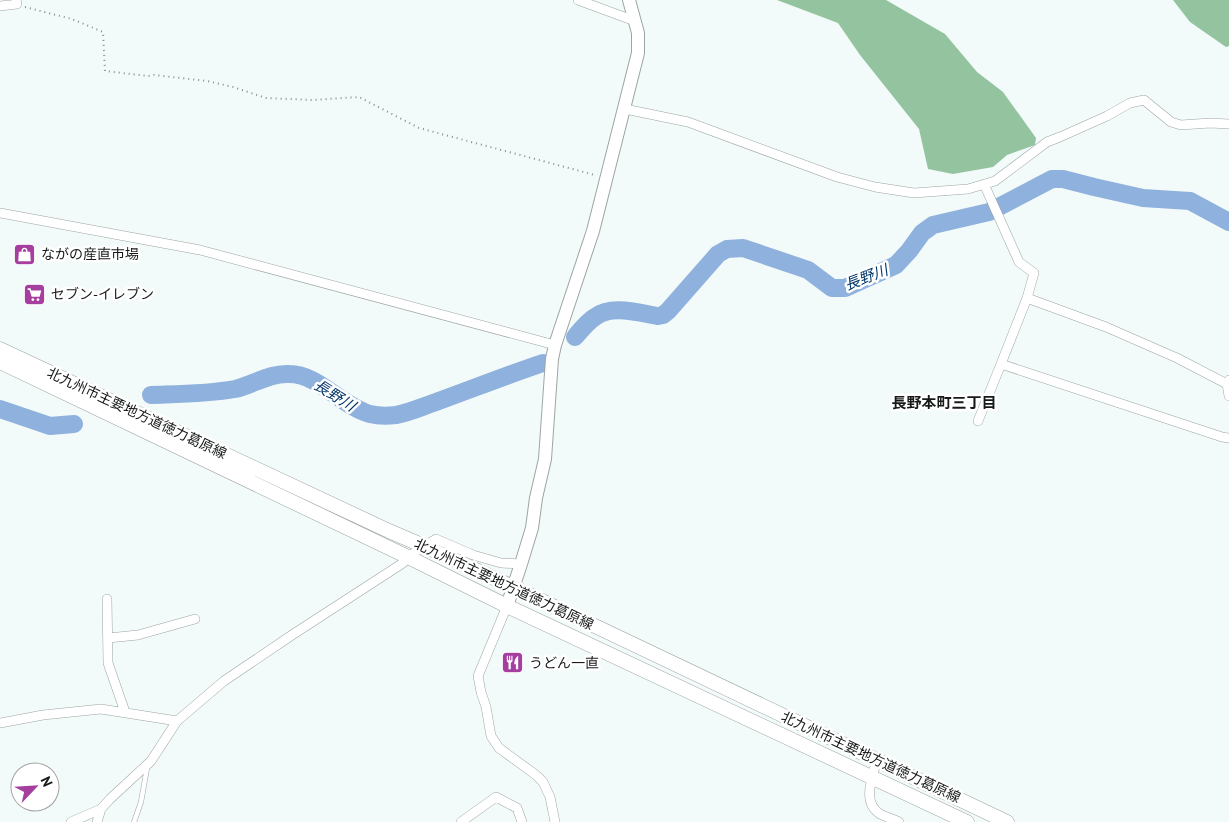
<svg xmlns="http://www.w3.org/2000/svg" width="1229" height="822" font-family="'PT Sans','Noto Sans JP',sans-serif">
  <rect width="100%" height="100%" fill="#f2fafa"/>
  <path fill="#93c49f" d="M777 0H886L945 34 977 72 1003 92 1036 138 1035 145 1007 155 993 167 953 174 928 169 919 129 860 55 838 23Z
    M1173 0H1229V46L1226 47 1190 22Z"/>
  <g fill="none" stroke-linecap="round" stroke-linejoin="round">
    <path stroke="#8eb1dd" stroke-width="18" d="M575 337C581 330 587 322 595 317 611 304 639 313 658 316L663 315 668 311 718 254 727 249 743 248 808 270 832 288H845L896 265 909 251 922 233 933 225 989 212 1052 179H1063L1094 187 1143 198 1190 201 1229 222
      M151 395C179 394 207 394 235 389 253 385 269 373 289 374 319 374 341 406 370 414 378 416 388 416 396 415 408 413 424 406 436 402 472 389 507 375 543 363
      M0 409 50 426 74 424"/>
    <defs>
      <path id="lane" d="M134 822 141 802 147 768"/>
      <path id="street" d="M578 0 635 21
        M0 6 17 4 16 0
        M625 109 688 122 837 177 875 187 914 193 968 189 995 181 1047 142 1060 137 1107 116 1130 103 1144 100 1171 122 1181 125 1210 123 1229 124
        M984 184 1019 262 1034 273 1027 298 1001 364
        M0 213 200 250 555 345
        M1027 298 1106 327 1177 358 1227 384
        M1229 380 1227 384 1229 396
        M978 421 1001 364 1222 437 1229 438
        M107 599 108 663 125 712
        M507 606 478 676 481 692 486 707 491 736 499 748 536 775 543 782 550 797 555 822
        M108 638 138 635 195 619
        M0 723 43 715 101 709 177 721
        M877 759C873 777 861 802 880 814 886 817 893 819 899 822
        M71 822 101 809
        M97 822 101 809 110 799 151 761 177 721 224 681 292 635 403 563C412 552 425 546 436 539L473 555 501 563 521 564
        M461 822 496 797 517 808 522 822"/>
      <path id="secondary" d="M507 606 521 564 532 528 536 498 545 459 552 359 555 345 593 231 638 53V33L629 0"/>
      <path id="primary" d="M0 349 389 531 424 546 513 587 1007 822
        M0 362 408 557 507 606 967 822"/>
    </defs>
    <use href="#lane" stroke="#9da4a4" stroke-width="5.5"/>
    <use href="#street" stroke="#9da4a4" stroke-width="10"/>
    <use href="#secondary" stroke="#9da4a4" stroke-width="14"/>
    <use href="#primary" stroke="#9da4a4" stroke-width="15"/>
    <path stroke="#888d8d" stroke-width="2" stroke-dasharray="1 4" stroke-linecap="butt" d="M25 7 72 19 103 32 105 71 148 76 154 75 207 81 233 87 266 98 312 100 359 97 419 128 595 175"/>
    <use href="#lane" stroke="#fff" stroke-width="4.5"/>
    <use href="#street" stroke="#fff" stroke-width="9"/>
    <use href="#secondary" stroke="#fff" stroke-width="12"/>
    <use href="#primary" stroke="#fff" stroke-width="14"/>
  </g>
  <defs>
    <symbol id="shop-square" viewBox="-11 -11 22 22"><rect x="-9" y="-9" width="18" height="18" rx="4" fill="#a63ea0" stroke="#fff"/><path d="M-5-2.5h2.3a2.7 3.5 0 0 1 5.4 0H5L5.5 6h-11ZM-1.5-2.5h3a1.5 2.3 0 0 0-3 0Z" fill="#fff"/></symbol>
    <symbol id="supermarket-square" viewBox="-11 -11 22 22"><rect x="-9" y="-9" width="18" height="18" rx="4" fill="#a63ea0" stroke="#fff"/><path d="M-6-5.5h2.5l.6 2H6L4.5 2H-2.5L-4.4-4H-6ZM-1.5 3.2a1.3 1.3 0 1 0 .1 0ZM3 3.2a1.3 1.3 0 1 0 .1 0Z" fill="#fff"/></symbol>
    <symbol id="restaurant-square" viewBox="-11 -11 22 22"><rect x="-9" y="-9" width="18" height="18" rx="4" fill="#a63ea0" stroke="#fff"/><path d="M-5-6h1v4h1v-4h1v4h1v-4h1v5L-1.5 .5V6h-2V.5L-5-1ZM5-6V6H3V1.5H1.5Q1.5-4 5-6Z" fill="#fff"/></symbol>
  </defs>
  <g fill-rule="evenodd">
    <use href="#shop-square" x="12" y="242" width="25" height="25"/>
    <use href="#supermarket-square" x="22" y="282" width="25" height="25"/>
    <use href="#restaurant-square" x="500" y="650" width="25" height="25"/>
  </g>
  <g text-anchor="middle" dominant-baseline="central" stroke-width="5" stroke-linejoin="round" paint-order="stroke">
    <g font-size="14" fill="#171919" stroke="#fff" text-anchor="start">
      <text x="41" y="254">ながの産直市場</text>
      <text x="51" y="294">セブン-イレブン</text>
      <text x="529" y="663">うどん一直</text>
    </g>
    <g font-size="14" fill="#171919" stroke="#fff">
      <text transform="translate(137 413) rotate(25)">北九州市主要地方道徳力葛原線</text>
      <text transform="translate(504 584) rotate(25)">北九州市主要地方道徳力葛原線</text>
      <text transform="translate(871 757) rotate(25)">北九州市主要地方道徳力葛原線</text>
    </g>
    <g font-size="15" font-style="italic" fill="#003569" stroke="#fff">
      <text transform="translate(866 277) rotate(-21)">長野川</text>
      <text transform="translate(335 395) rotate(32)">長野川</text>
    </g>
    <g font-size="15" font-weight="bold" fill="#171919" stroke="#fff">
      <text x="944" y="402">長野本町三丁目</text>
    </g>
  </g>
  <g transform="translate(35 787) rotate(65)"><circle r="24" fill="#ffffff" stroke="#a2a3a3"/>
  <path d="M0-4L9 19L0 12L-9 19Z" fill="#a63ea0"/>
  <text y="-8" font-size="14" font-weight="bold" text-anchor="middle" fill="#171919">N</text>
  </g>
</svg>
